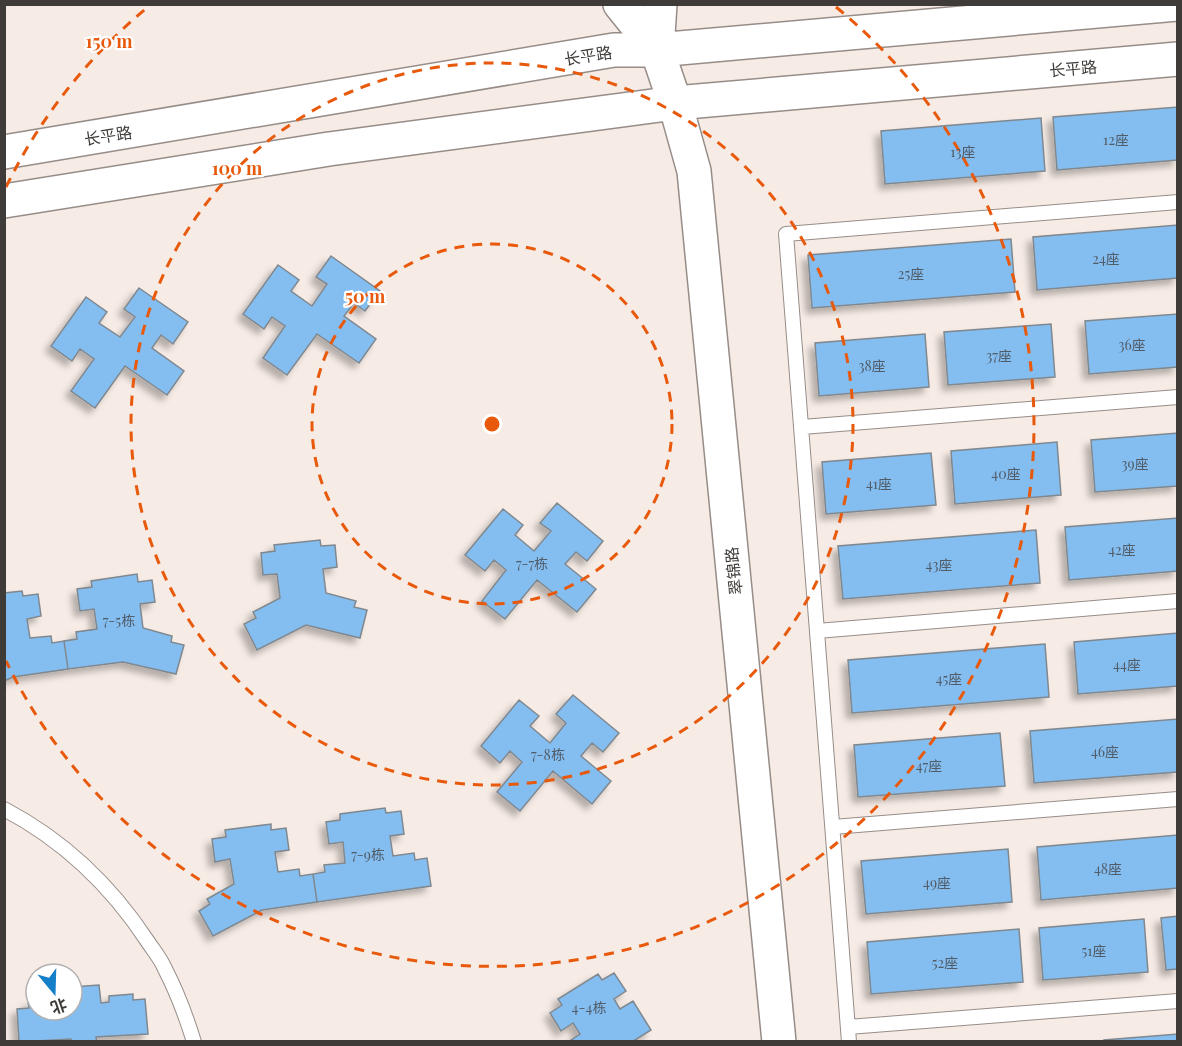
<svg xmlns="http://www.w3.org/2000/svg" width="1182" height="1046" font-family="'Playfair Display','Noto Sans SC',serif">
  <defs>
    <filter id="shadow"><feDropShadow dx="-5.5" dy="5.5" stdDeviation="3" flood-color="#0004"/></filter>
  </defs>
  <rect width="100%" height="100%" fill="#f6ebe5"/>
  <path fill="#84bdf0" stroke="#80888f" stroke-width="1.5" filter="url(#shadow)" d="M1178 107V160L1057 170 1053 117Z
    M1041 118 1045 171 885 184 881 131Z
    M1178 225V278L1037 290 1033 237Z
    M1011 239 1015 292 812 308 808 255Z
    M331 256 380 291 365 311 354 303 344 316 376 339 359 363 317 334 287 375 263 358 285 326 272 317 264 329 243 314 278 265 299 280 291 291 312 306 327 284 316 277Z
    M139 288 188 322 173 344 161 335 152 348 184 371 167 395 125 366 95 408 71 391 94 359 80 349 72 361 51 346 86 297 107 312 99 323 120 337 135 317 124 309Z
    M1178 314V367L1089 374 1085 321Z
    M1051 324 1055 377 948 385 944 332Z
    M925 334 929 387 819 396 815 343Z
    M1178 433V486L1095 492 1091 440Z
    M1057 442 1061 495 955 504 951 451Z
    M931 453 936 505 826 514 822 462Z
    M557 503 603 541 587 561 576 552 565 564 596 589 577 612 537 580 505 619 482 601 506 570 494 560 485 571 465 555 503 509 523 525 515 535 534 551 551 531 540 523Z
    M1178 518V571L1069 580 1065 527Z
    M1036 530 1040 583 843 599 838 546Z
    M320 540 321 546 335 545 337 567 323 569 326 593 356 601 354 607 367 610 360 638 306 625 257 650 244 624 256 618 253 612 280 598 277 574 263 575 261 553 275 551 274 545Z
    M137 574 138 582 152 580 155 602 140 604 143 628 172 636 171 642 184 645 176 674 123 662 68 669 64 641 77 639 76 632 97 629 94 609 80 611 77 589 92 587 91 581Z
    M22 591 23 596 38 594 41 616 27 619 30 638 51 636 52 643 64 641 68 669 13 677 4 681V593Z
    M1178 633V686L1078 694 1074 642Z
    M1045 644 1049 697 852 713 848 660Z
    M573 695 619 733 603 752 592 743 581 756 611 781 592 804 553 771 520 811 497 792 522 762 510 751 500 763 481 746 519 700 539 716 530 726 550 743 566 723 556 714Z
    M1178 719V772L1034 783 1030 731Z
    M1000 733 1005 786 858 797 854 745Z
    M385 808 386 813 401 811 404 834 390 836 393 856 414 853 415 860 427 858 431 886 317 902 313 874 325 872 324 865 345 863 343 842 329 844 326 822 340 820V814Z
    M271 824V830L286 828 289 850 275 852 278 872 299 869 300 876 313 874 317 902 262 910 213 936 199 911 210 904 207 899 234 884 230 859 215 862 212 839 226 837 225 830Z
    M1178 835V888L1041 900 1037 847Z
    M1008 849 1012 902 866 914 861 861Z
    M1178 916V969L1166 970 1161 918Z
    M1144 919 1148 972 1043 980 1039 928Z
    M1019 929 1023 982 871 994 867 942Z
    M614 973 626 991 614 999 620 1009 633 1001 651 1030 632 1042H568L580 1034 573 1023 561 1031 550 1013 562 1005 558 999 598 974 602 980Z
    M99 985 101 1003 109 1002V996L133 994V1000L145 999 148 1034 96 1037 97 1042H71V1039L19 1042 17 1009 29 1008 28 1002 36 1001V1010H72V987Z
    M1178 1034V1042H1104V1040Z"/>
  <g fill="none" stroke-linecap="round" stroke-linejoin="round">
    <defs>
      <path id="service" d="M802 427 1178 397
        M817 631 1178 601
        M4 809C63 840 112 887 148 942 154 951 161 959 165 969 177 992 186 1016 194 1042
        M833 827 1178 799
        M848 1027 1178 1001
        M849 1042 786 234 1178 202"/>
      <path id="tertiary" d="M620 4 657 50 675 103 694 171 779 1042
        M657 50 660 4
        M4 152 614 50H657L1177 4
        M4 201 329 149 675 103 1178 59"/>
    </defs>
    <use href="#service" stroke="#978d88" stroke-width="16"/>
    <use href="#tertiary" stroke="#978d88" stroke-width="36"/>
    <use href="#service" stroke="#fff" stroke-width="14"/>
    <use href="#tertiary" stroke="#fff" stroke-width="33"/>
  </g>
  <g fill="none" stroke="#e8590c" stroke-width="3" stroke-dasharray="10 8">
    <circle cx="492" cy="424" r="180"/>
    <circle cx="492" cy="424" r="361"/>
    <path d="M6 187A541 541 0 0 1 148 7M836 7A541 541 0 1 1 6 661"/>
  </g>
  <g text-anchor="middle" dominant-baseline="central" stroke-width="4.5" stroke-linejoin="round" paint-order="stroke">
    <g font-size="14" fill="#505c67">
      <text x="1116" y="139">12座</text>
      <text x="963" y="151">13座</text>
      <text x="1106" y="258">24座</text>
      <text x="911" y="273">25座</text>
      <text x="1132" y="344">36座</text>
      <text x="999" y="355">37座</text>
      <text x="872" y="365">38座</text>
      <text x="1135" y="463">39座</text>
      <text x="1006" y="473">40座</text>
      <text x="879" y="483">41座</text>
      <text x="1122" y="549">42座</text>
      <text x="532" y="563">7-7栋</text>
      <text x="939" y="564">43座</text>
      <text x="119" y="620">7-5栋</text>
      <text x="1127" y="664">44座</text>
      <text x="949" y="678">45座</text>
      <text x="1105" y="751">46座</text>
      <text x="548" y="754">7-8栋</text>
      <text x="929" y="765">47座</text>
      <text x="368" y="854">7-9栋</text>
      <text x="1108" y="868">48座</text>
      <text x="937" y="882">49座</text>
      <text x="1094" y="950">51座</text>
      <text x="945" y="962">52座</text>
      <text x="589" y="1007">4-4栋</text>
    </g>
    <g font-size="16" fill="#3f3b39" stroke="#fff">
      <text transform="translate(588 55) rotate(-9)">长平路</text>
      <text transform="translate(1073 68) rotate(-5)">长平路</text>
      <text transform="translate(108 135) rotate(-9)">长平路</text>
      <text transform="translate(733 571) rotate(-96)">翠锦路</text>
    </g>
  </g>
  <circle cx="492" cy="424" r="9" fill="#e8590c" stroke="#fff" stroke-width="3"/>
  <g font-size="18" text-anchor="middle" font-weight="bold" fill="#e8590c" stroke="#fff" stroke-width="4.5" stroke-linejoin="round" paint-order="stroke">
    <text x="109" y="48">150 m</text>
    <text x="237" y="175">100 m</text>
    <text x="365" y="303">50 m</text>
  </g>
  <rect width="1182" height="1046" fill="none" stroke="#3f3b39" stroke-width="12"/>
  <g transform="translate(54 992) rotate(161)"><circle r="28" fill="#ffffff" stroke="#b2b1b0" stroke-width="1.5"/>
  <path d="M0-4.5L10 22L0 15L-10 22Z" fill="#167fc9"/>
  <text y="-9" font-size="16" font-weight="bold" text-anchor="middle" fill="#3f3b39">北</text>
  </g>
</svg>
